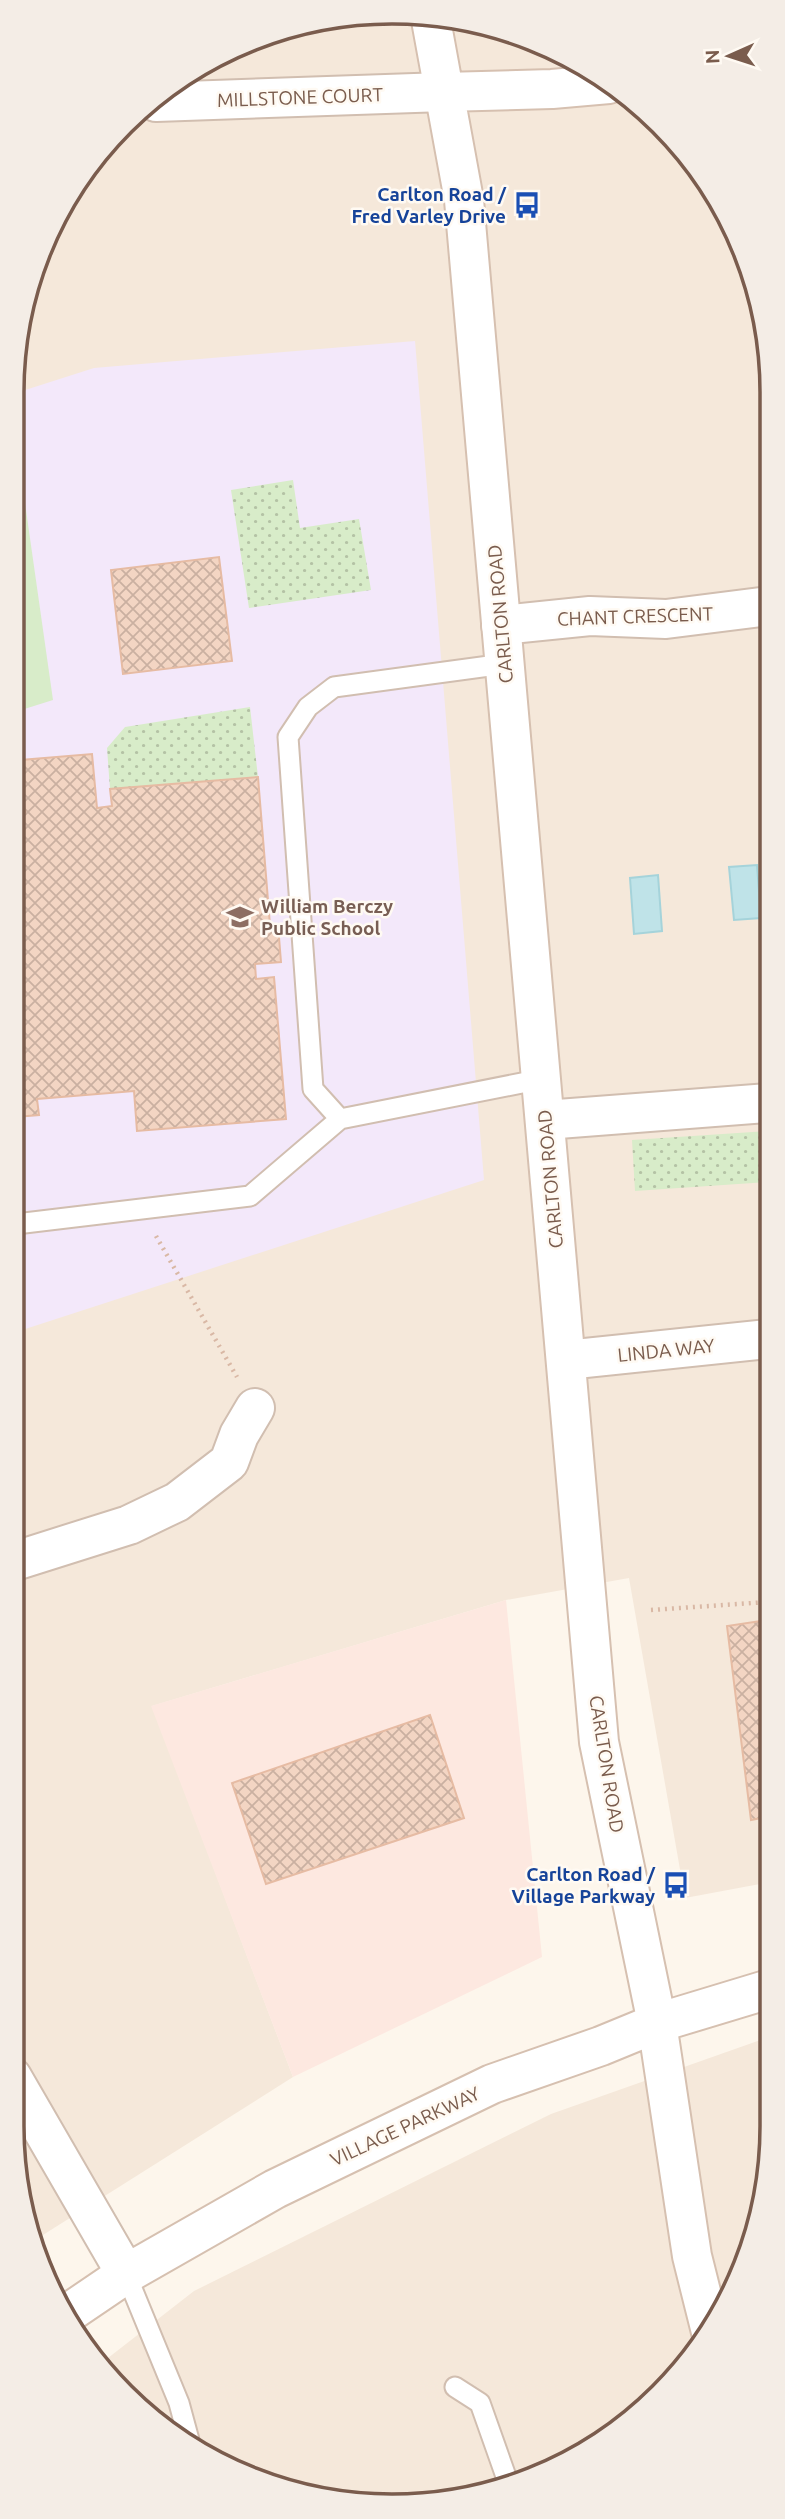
<svg xmlns="http://www.w3.org/2000/svg" width="785" height="2519" font-family="Ubuntu,sans-serif">
  <defs>
    <pattern id="park-dots" width="8" height="8" patternUnits="userSpaceOnUse" patternTransform="scale(1.75)"><rect width="8" height="8" fill="#d8ecc9"/><path d="M2 2h.1M6 6h.1" fill="none" stroke="#b4c2a5" stroke-width="1.8" stroke-linecap="round"/></pattern>
    <pattern id="building-cross-hatch" width="8" height="8" patternUnits="userSpaceOnUse" patternTransform="scale(1.75)"><rect width="8" height="8" fill="#f3d5c3"/><path d="M0 0l8 8M0 8l8-8" fill="none" stroke="#cab0a1"/></pattern>
  </defs>
  <rect width="100%" height="100%" fill="#fdf6ec"/>
  <path fill="#f5e8da" d="M319 19 467 20 582 63 662 124 734 225 769 342 766 1883 685 1898 629 1578 506 1600 152 1706 293 2077 35 2240 12 2126 20 318 77 181 182 76Z
    M766 2038 765 2201 709 2337 624 2428 491 2494 343 2504 224 2467 107 2378 99 2365 194 2291 551 2114Z"/>
  <path fill="#fde8e0" d="M506 1600 542 1957 293 2077 151 1706Z"/>
  <path fill="#f3e8fa" d="M415 341 484 1180 16 1332 19 392 94 368Z"/>
  <path fill="url(#park-dots)" d="M293 480 300 528 359 519 371 590 249 608 231 490Z
    M250 707 258 777 110 789 107 748 125 727Z
    M768 1131V1182L635 1191 632 1140Z"/>
  <path fill="#d8ecc9" d="M23 489 53 700 18 711 19 490Z"/>
  <path fill="#bfe3e8" stroke="#a5d3da" stroke-width="2" d="M757 865 761 918 734 920 729 867Z
    M658 875 662 931 634 934 630 878Z"/>
  <path fill="url(#building-cross-hatch)" stroke="#e6bba3" stroke-width="2" d="M219 557 232 661 123 674 111 570Z
    M92 754 97 808 112 806 110 789 258 777 270 925H278L281 962 255 964 256 979 274 977 286 1119 137 1131 134 1091 37 1099 39 1115 16 1117 18 813H25L21 760Z
    M767 1620 766 1817 751 1820 727 1626Z
    M430 1715 464 1818 266 1884 232 1783Z"/>
  <g fill="none" stroke-linecap="round" stroke-linejoin="round">
    <defs>
      <path id="lane" d="M504 664 334 687 308 707 288 737 313 1089 340 1119 542 1079
        M16 1224 250 1196 340 1119
        M126 2274 179 2403 189 2440
        M455 2387 480 2403 509 2485"/>
      <path id="street" d="M156 102 444 92
        M501 625 590 616 666 619 769 606
        M545 1120 768 1103
        M566 1360 767 1339
        M15 1561 129 1525 177 1502 229 1462 239 1435 255 1408
        M12 2077 126 2274"/>
      <path id="secondary" d="M431 20 464 200 599 1742 657 2023 692 2256 711 2332
        M444 92 552 89 609 84
        M67 2314 126 2274 275 2189 492 2084 601 2046 657 2023 766 1990"/>
    </defs>
    <use href="#lane" stroke="#d1beb0" stroke-width="23"/>
    <use href="#street" stroke="#d1beb0" stroke-width="42"/>
    <use href="#secondary" stroke="#d6c0b0" stroke-width="42"/>
    <path stroke="#d9b8a5" stroke-width="4.5" stroke-dasharray="2 5" stroke-linecap="butt" d="M156 1236 237 1377
      M651 1610 767 1602"/>
    <use href="#lane" stroke="#fff" stroke-width="19"/>
    <use href="#street" stroke="#fff" stroke-width="38"/>
    <use href="#secondary" stroke="#fff" stroke-width="38"/>
  </g>
  <defs>
    <symbol id="bus-bare" viewBox="-9 -9 18 18"><path d="M-5-6H5V4H4V6H2V4H-2V6H-4V4H-5ZM-3.5-4V0h7V-4ZM-3.5 1.2v1.5H-2V1.2ZM2 1.2v1.5H3.5V1.2Z" fill="#1a4fb4" stroke="#fffaf3" stroke-width="2.5" paint-order="stroke"/></symbol>
    <symbol id="school-bare" viewBox="-9 -9 18 18"><path d="M0-5L7-2L0 1L-7-2ZM-4 1L0 2.5L4 1V4Q0 6-4 4Z" fill="#8d6e63" stroke="#fffaf3" stroke-width="2.5" paint-order="stroke"/></symbol>
  </defs>
  <g fill-rule="evenodd">
    <use href="#bus-bare" x="508" y="186" width="38" height="38"/>
    <use href="#school-bare" x="221" y="898" width="38" height="38"/>
    <use href="#bus-bare" x="657" y="1866" width="38" height="38"/>
  </g>
  <g text-anchor="middle" dominant-baseline="central" stroke-width="5" stroke-linejoin="round" paint-order="stroke">
    <g font-size="19" fill="#7a5c4d" stroke="#fffaf3">
      <text transform="translate(300 97) rotate(-2)">MILLSTONE COURT</text>
      <text transform="translate(500 614) rotate(-95)">CARLTON ROAD</text>
      <text transform="translate(635 616) rotate(-2)">CHANT CRESCENT</text>
      <text transform="translate(550 1179) rotate(-95)">CARLTON ROAD</text>
      <text transform="translate(666 1350) rotate(-6)">LINDA WAY</text>
      <text transform="translate(607 1764) rotate(81)">CARLTON ROAD</text>
      <text transform="translate(405 2126) rotate(-25)">VILLAGE PARKWAY</text>
    </g>
    <g font-size="19" font-weight="bold" fill="#164399" stroke="#fffaf3" text-anchor="end">
      <text x="506" y="194">Carlton Road /<tspan x="506" dy="22">Fred Varley Drive</tspan></text>
      <text x="655" y="1874">Carlton Road /<tspan x="655" dy="22">Village Parkway</tspan></text>
    </g>
    <g font-size="19" font-weight="bold" fill="#785e54" stroke="#fffaf3" text-anchor="start">
      <text x="261" y="906">William Berczy<tspan x="261" dy="22">Public School</tspan></text>
    </g>
  </g>
  <path d="M0 0H785V2519H0ZM392 24H392A368 368 0 0 1 760 392V2126A368 368 0 0 1 392 2494H392A368 368 0 0 1 24 2126V392A368 368 0 0 1 392 24Z" fill="#f4ede6" fill-rule="evenodd"/>
  <path fill="none" stroke="#7a5c4d" stroke-width="3.5" d="M392 24H392A368 368 0 0 1 760 392V2126A368 368 0 0 1 392 2494H392A368 368 0 0 1 24 2126V392A368 368 0 0 1 392 24Z"/>
  <g transform="translate(729 56) rotate(267)" stroke="#fffaf3" stroke-width="5" paint-order="stroke">
  <path d="M0-5L12 26L0 18L-12 26Z" fill="#7a5c4d"/>
  <text y="-10" font-size="19" font-weight="bold" text-anchor="middle" fill="#7a5c4d">N</text>
  </g>
</svg>
